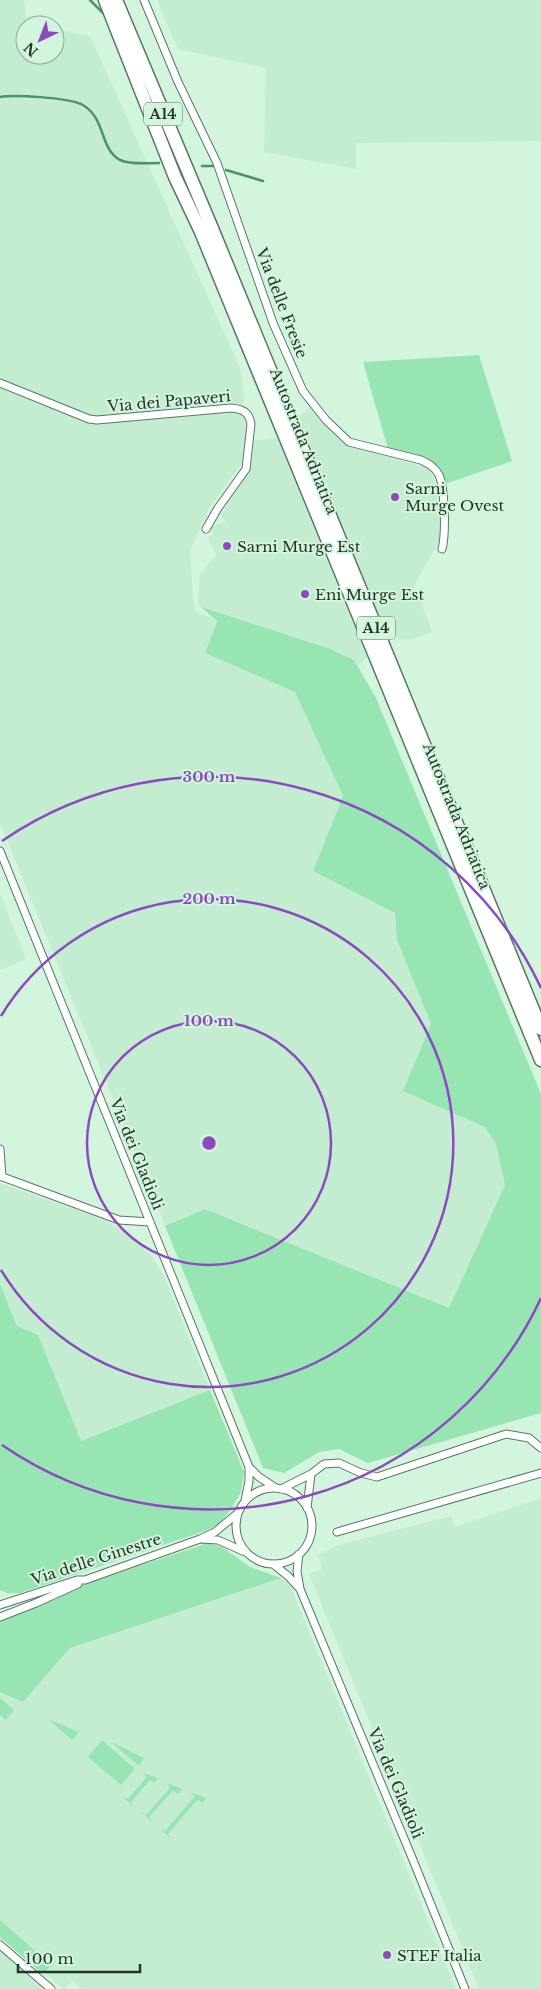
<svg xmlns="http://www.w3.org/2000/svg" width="541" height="1989" font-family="'Libre Baskerville',serif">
  <rect width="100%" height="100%" fill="#d3f5de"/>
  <path fill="#c3ecd0" d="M0 0H24L27 23 35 25H25V55H55V29L90 36 240 368 244 396 240 414 245 419 246 432 242 463 209 508 190 550 194 609 199 613 217 620 205 653 295 692 343 796 313 871 395 913 397 940 431 1024 403 1091 485 1127 496 1144 505 1185 449 1308 205 1209 165 1226 0 823Z
    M157 0H541V141L356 143V169L264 152 266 68 178 49Z
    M310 407 339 439 346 444 429 468 435 481 441 533 438 543 411 591 420 600 432 632 410 640 388 638 298 417Z
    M277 438 367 658 359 665 354 660 201 607 198 603 200 574 216 555 208 537 213 535 210 527 226 521 221 515 227 506V500L249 471 252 462 253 441Z
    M0 894 26 959 0 970Z
    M0 1183 107 1221 129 1235 150 1254 163 1274 210 1390 81 1441 38 1335 17 1326 0 1284Z
    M541 1498V1989H479L309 1574 322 1569 318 1555 338 1545 451 1516 455 1527Z
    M281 1578 290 1585 456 1989H82L73 1981 64 1989 0 1934V1692L23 1702 70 1648Z
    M0 1952 43 1989H0Z"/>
  <path fill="#97e5b3" d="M479 355 512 461 442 485 429 464 389 453 363 362Z
    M201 607 330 649 354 660 376 698 541 1094V1413L368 1463 339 1449 319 1452 284 1473 263 1468 165 1226 205 1209 449 1308 505 1185 496 1144 485 1127 403 1091 431 1024 397 940 395 913 313 871 343 796 295 692 205 653 217 621Z
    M0 1284 17 1326 38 1335 81 1441 210 1390 244 1472 241 1492 231 1509 219 1524 205 1531 20 1593H7L0 1590Z
    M208 1543 222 1547 250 1567 281 1578 70 1648 23 1702 0 1692V1612Z
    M0 1698 14 1710 6 1720 0 1715Z
    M48 1719 79 1732 72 1740Z
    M102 1740 135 1769 121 1785 88 1757Z
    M111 1742 144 1758 139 1766Z
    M142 1773 158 1778 154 1783 150 1780 131 1802 134 1807 123 1797 128 1799 147 1777Z
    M167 1783 182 1789 178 1794 173 1790 149 1817 153 1823 141 1812 146 1815 170 1788Z
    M190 1792 206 1798 202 1803 198 1799 168 1834 172 1839 160 1829 165 1831 195 1796Z
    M0 1920 51 1965 46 1971 40 1972 0 1937Z"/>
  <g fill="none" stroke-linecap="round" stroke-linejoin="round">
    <path stroke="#499468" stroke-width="2.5" d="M90 0 106 16
      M0 97C15 94 67 98 81 104 85 106 90 110 93 114 104 127 103 151 120 160 131 165 147 163 159 163
      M202 166H213
      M226 170 263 181"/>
    <defs>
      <path id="street" d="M144 0 178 82 217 163 273 323 303 391 326 420 349 442 421 460C429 464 435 467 439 475 445 489 446 534 442 549
        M0 383 89 419 97 420 231 408C243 409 249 412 251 424L246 469 218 508 206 529
        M0 851 249 1467 259 1477 276 1488
        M0 1149 2 1177
        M0 1176 119 1220 150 1222
        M236 1526a38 38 0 1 1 76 0a38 38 0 1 1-76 0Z
        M281 1489 311 1474 324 1464 339 1463 361 1473 377 1477 506 1434 529 1438 541 1448
        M245 1501 249 1481V1467
        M307 1508 311 1474
        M337 1532 541 1473
        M201 1539 218 1540 245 1552
        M299 1554 297 1571 300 1589 413 1860 465 1989
        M273 1564 288 1576 300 1589
        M0 1605 77 1580H85L200 1539 215 1532 238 1513
        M0 1617 36 1603 78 1584
        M0 1945 51 1989"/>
      <path id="highway" d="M105 0 175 177 201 232 541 1060
        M116 0 211 226 541 1029"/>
    </defs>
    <use href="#street" stroke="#587763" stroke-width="9"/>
    <use href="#highway" stroke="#587763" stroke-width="15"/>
    <use href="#street" stroke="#fff" stroke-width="7"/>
    <use href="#highway" stroke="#fff" stroke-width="12"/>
  </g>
  <g fill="none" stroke="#8c4abf" stroke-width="2.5">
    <circle cx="209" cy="1143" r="122"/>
    <path d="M1 1016A244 244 0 1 1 1 1270"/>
    <path d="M541 1298A366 366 0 0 1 2 1445M2 841A366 366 0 0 1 541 988"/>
  </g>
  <g fill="#8c4abf" stroke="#d3f5de" stroke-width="2">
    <circle cx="395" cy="497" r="5"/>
    <circle cx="227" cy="546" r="5"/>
    <circle cx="305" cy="594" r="5"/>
    <circle cx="387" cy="1955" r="5"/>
  </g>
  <g text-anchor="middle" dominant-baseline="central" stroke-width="4" stroke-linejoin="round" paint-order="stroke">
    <g fill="#d3f5de" stroke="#5a6d60" stroke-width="1">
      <rect x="144" y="102.5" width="38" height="23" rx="4"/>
      <rect x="357" y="616.5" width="38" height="23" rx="4"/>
    </g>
    <g font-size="14" font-weight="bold" fill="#26332a">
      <text x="163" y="114">A14</text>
      <text x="376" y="628">A14</text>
    </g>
    <g font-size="15" fill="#26332a" stroke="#d3f5de">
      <text transform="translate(282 303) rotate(69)">Via delle Fresie</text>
      <text transform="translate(169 401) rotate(-5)">Via dei Papaveri</text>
      <text transform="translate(304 441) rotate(68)">Autostrada Adriatica</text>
      <text transform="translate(457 816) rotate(68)">Autostrada Adriatica</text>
      <text transform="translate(137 1154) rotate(68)">Via dei Gladioli</text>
      <text transform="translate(96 1559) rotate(-18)">Via delle Ginestre</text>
      <text transform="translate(396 1783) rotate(67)">Via dei Gladioli</text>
    </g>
    <g font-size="15" fill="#26332a" stroke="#d3f5de" text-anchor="start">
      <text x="405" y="488">Sarni<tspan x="405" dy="17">Murge Ovest</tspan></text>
      <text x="237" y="546">Sarni Murge Est</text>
      <text x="315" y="594">Eni Murge Est</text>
      <text x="397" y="1955">STEF Italia</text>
    </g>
  </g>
  <circle cx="209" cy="1143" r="8" fill="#8c4abf" stroke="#d3f5de" stroke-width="2.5"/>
  <g font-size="15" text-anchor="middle" font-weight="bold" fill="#8c4abf" stroke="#d3f5de" stroke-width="4" stroke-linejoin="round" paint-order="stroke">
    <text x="209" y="782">300 m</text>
    <text x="209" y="904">200 m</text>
    <text x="209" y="1026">100 m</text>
  </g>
  <g transform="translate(40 40) rotate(223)"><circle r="24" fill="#d3f5de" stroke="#8ea796"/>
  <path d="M0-4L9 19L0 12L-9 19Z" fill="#8c4abf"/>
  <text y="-8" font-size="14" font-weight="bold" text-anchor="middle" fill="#26332a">N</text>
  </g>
  <path d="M18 1964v8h122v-8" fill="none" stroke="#26332a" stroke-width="2.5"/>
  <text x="25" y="1964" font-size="15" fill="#26332a" stroke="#d3f5de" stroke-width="4" paint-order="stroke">100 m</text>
</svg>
